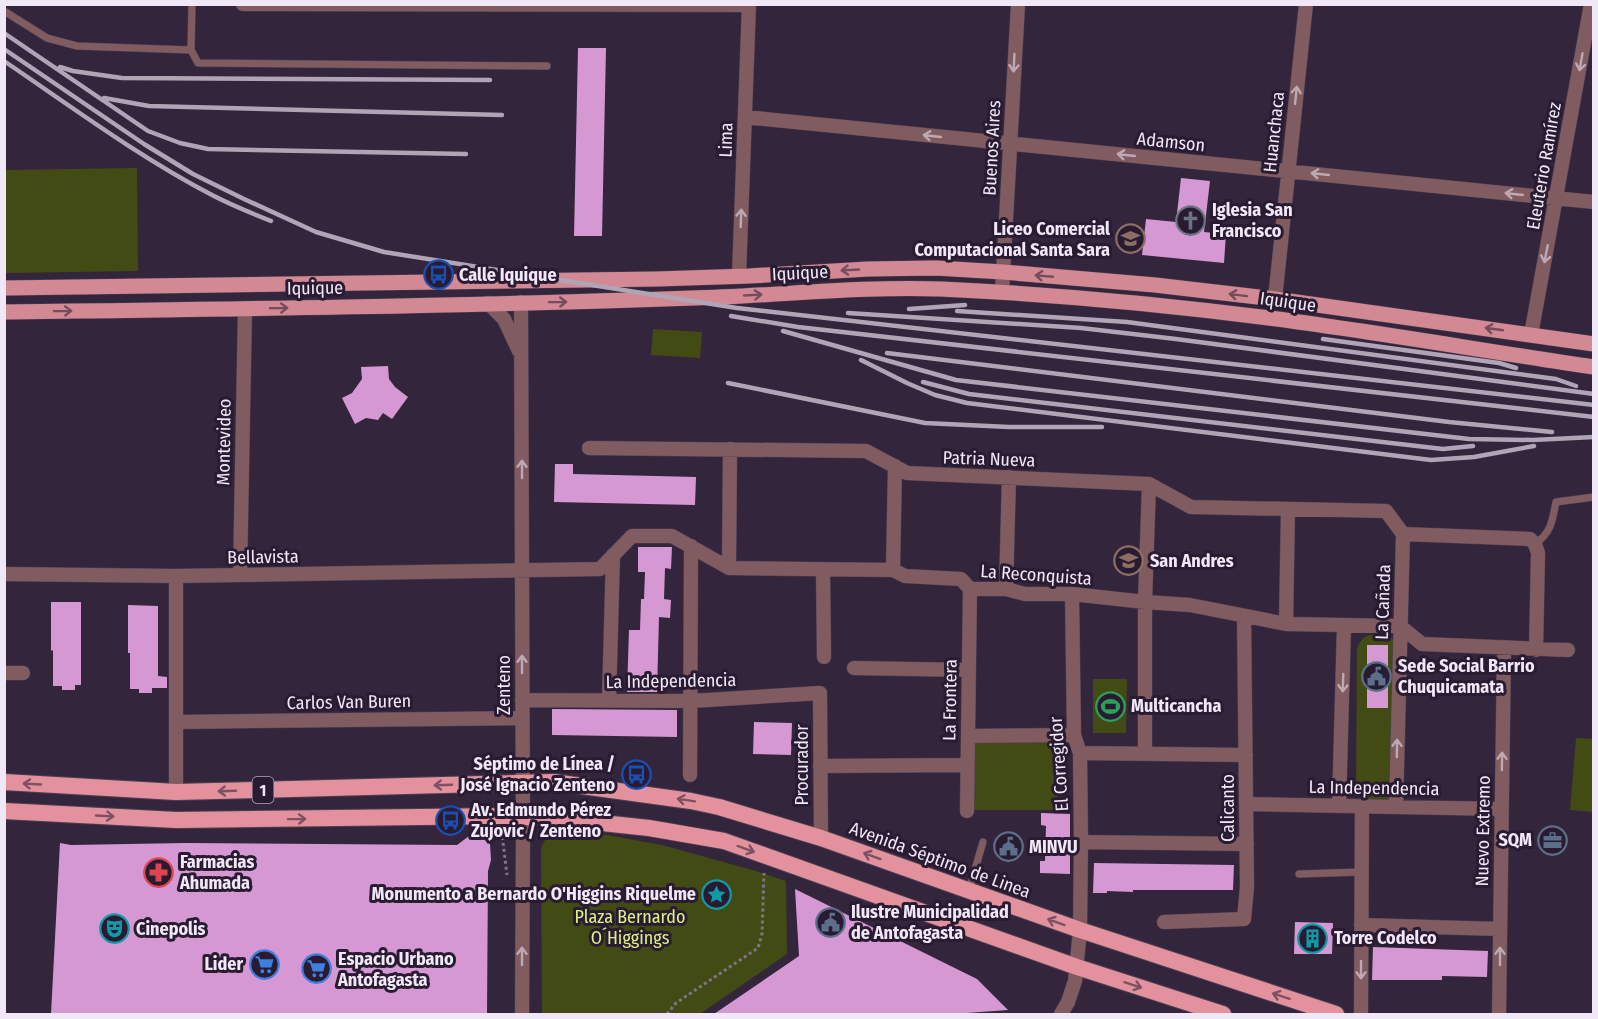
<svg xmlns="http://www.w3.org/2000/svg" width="1598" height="1019" font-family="'Fira Sans Condensed',sans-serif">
  <rect width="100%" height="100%" fill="#33253b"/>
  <path fill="#434b15" d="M137 168 138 271 5 273V170Z
    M653 329 702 332 700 358 651 355Z
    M1385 634 1392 638 1397 646 1392 799C1377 808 1364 804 1356 790L1357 648C1365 632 1369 635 1385 634Z
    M1093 679H1127L1126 733H1093Z
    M1576 738 1593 739V812L1570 810Z
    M972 740H1058V810H972Z
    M556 832H590L662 845 756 871 786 881 787 954 700 1014H542L541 848 547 836Z"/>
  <path fill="#d698d2" d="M578 48H606L602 236H574Z
    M1181 178 1210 181 1204 232 1226 234 1224 263 1142 255 1146 219 1176 222Z
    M388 366 389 379 395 387 408 397 392 419 383 413 378 420 366 418 355 424 342 398 352 393 362 379 361 367Z
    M555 464H573V474L696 477 695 505 554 502Z
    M638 547H672L671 569 665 568 664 599 671 600 670 618 659 617 657 692H627L629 630H640L641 599H644L645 572H638Z
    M51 602H81V685H75V690H62V686H53V650L51 651Z
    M128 605 158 606V676L167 677V688H152V693H139V689H130V653H128Z
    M1367 645H1388V708H1367Z
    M552 709 677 710V737L552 735Z
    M754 722 792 723 791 755 753 754Z
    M1041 813 1070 814V874L1040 873V861H1045L1046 826 1041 825Z
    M478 835 490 844 491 860 488 871 487 1014H51L60 843 71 845 185 843 457 845 469 836Z
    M1094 863 1234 865 1233 890H1133V892L1107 891V893H1093Z
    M795 889 977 979 1008 1010 953 1014H714L799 956Z
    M1295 922 1333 923 1332 954H1294Z
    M1373 947 1488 951 1487 977 1442 976V980H1372Z"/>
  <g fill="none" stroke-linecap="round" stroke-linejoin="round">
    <defs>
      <path id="service" d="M192 4 191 50 198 63 547 66
        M4 11 47 38 77 46 191 50
        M1535 544C1552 532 1552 521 1556 502L1594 497
        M1299 874 1361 872
        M969 890 983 842"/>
      <path id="minor" d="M243 4 749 5
        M745 117 1594 202
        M739 276 749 4
        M1002 292 1018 4
        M1275 299 1306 4
        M521 302 523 834 522 1014
        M488 303 504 319 519 351
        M1531 335 1591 4
        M589 448 866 451 907 473 1149 484 1191 507 1386 511 1403 534 1396 807
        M1403 534 1530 539 1535 544 1538 553 1536 650
        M729 568 730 449
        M823 569 824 657
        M893 570 895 466
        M4 574 176 576 600 569 632 536H672L729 568 893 570 905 576 961 579 970 589H1006L1025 594H1072L1145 602 1190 605 1286 624 1400 626 1422 644 1568 650
        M240 575 245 309
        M176 576V792
        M1006 589 1009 477
        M1286 624 1288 509
        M854 668 969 670
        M4 673H23
        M522 700 691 701 820 693 821 838
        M609 700 613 555
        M176 722 522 718
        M968 736 1074 735
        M1080 753 1246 755
        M1145 753V602L1149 484
        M820 766 967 765
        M690 775 691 546
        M1246 804 1501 809
        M1339 806 1344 625
        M967 811 970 589
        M1081 842 1247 844
        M1164 922 1244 919 1247 887 1244 616
        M1361 925 1500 929
        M1061 1014 1068 1002 1075 981 1080 930 1081 842 1080 753 1074 735 1072 594
        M1361 1014 1362 806
        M1499 1014 1504 649"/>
      <path id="primary" d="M4 288 657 279 749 276 868 269 936 268 1003 272 1155 285 1275 299 1594 344
        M4 312C234 309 464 306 693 298 776 296 859 286 941 289 1051 294 1160 304 1269 318 1377 332 1485 351 1594 367"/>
      <path id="trunk" d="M4 782 176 792 553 782 691 801 719 807 821 838 1080 930 1336 1014
        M4 811 176 820 502 816 555 818 649 828 724 841 1077 967 1223 1014"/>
    </defs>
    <use href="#service" stroke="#4e4055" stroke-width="8"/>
    <use href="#minor" stroke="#4e4055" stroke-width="15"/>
    <use href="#primary" stroke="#4e4055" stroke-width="16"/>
    <use href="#trunk" stroke="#4e4055" stroke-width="18"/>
    <path stroke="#807488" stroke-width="3" stroke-dasharray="3 3" stroke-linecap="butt" d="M493 834H502L507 875
      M667 1014 676 1003 758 948 762 934 764 873"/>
    <use href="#service" stroke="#805b60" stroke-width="7"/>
    <use href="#minor" stroke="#805b60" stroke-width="14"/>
    <use href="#primary" stroke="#d38993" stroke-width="15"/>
    <use href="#trunk" stroke="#e3929d" stroke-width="16"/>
    <path stroke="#b0a5b6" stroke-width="4.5" d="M4 33 148 131 180 143 208 149 466 154
      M4 49 144 144 193 174 244 199 316 232 384 252 737 308 1594 405
      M4 61C72 107 139 157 212 195 231 205 251 213 271 221
      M60 67 73 71 122 78 490 80
      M104 98 149 106 502 115
      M909 309 965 305
      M957 311 1127 322 1556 379 1576 386
      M848 313 1081 328 1176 339 1594 394
      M731 316 798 327 1594 417
      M783 331 956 380 1469 439 1533 440 1594 437
      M1323 339 1499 363 1516 368
      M887 353 1449 422 1552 432
      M861 360 907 383 935 395 967 403 1431 460 1474 457 1534 446
      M923 382 969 394 1443 449 1473 446
      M728 383 925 423 1009 427H1102"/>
  </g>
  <defs><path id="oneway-shaft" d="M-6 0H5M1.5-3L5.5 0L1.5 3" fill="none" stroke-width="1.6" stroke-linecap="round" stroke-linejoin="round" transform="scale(1.5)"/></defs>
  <g stroke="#bea9b3">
    <use href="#oneway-shaft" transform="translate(1581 62) rotate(100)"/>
    <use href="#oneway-shaft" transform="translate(1014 63) rotate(93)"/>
    <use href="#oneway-shaft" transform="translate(1296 95) rotate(-84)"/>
    <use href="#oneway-shaft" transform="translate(932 136) rotate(-174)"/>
    <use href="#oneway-shaft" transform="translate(1126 155) rotate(-174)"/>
    <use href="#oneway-shaft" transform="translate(1320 174) rotate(-174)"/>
    <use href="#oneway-shaft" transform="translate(1514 194) rotate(-174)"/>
    <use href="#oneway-shaft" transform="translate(741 218) rotate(-88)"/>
    <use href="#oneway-shaft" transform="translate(1546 254) rotate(101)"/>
    <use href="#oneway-shaft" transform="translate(522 469) rotate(-90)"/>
    <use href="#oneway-shaft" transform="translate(522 664) rotate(-90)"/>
    <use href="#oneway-shaft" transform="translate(1343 683) rotate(92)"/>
    <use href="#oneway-shaft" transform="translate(1397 748) rotate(-89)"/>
    <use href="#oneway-shaft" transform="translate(1502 761) rotate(-89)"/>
    <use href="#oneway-shaft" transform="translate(522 956) rotate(-90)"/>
    <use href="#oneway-shaft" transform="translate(1500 956) rotate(-90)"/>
    <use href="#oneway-shaft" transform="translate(1361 970) rotate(90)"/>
  </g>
  <g stroke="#754c5d">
    <use href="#oneway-shaft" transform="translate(850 270) rotate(177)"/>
    <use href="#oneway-shaft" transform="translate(1044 276) rotate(-175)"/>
    <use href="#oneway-shaft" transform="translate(753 295) rotate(-3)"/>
    <use href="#oneway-shaft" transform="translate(1238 295) rotate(-173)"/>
    <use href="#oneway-shaft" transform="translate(558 302) rotate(-1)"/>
    <use href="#oneway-shaft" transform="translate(279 308) rotate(-1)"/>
    <use href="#oneway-shaft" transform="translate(63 311) rotate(-1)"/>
    <use href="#oneway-shaft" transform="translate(1494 329) rotate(-172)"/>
  </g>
  <g stroke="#7d5162">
    <use href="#oneway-shaft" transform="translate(32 784) rotate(-177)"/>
    <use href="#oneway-shaft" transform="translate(443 785) rotate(178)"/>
    <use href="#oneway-shaft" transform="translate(227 791) rotate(178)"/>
    <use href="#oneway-shaft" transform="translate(686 800) rotate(-171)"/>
    <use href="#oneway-shaft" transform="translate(105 816) rotate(3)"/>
    <use href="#oneway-shaft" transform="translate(297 819) rotate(-1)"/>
    <use href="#oneway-shaft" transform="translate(746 849) rotate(20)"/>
    <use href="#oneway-shaft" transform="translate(872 856) rotate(-160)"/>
    <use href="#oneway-shaft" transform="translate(1056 922) rotate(-160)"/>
    <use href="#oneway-shaft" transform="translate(1133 985) rotate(18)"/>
    <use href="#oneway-shaft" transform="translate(1281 996) rotate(-162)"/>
  </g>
  <defs>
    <symbol id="church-ring" viewBox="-11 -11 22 22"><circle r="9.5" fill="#291b31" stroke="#6b7280" stroke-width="1.5"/><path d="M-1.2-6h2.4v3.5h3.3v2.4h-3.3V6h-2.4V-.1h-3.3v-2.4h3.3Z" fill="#6b7280"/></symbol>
    <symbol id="school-ring" viewBox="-11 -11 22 22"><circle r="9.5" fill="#291b31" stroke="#8d6e63" stroke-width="1.5"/><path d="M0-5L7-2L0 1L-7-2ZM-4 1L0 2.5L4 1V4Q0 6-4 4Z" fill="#8d6e63"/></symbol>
    <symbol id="bus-ring" viewBox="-11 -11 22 22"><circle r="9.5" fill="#291b31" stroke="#1a4fb4" stroke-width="1.5"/><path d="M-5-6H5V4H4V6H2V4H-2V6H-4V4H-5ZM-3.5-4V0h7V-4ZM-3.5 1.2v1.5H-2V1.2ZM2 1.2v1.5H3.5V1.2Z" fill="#1a4fb4"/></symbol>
    <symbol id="civic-ring" viewBox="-11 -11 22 22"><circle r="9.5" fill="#291b31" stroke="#5c6f8a" stroke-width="1.5"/><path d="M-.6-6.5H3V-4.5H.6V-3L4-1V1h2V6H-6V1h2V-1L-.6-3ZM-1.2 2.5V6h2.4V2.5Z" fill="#5c6f8a"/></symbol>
    <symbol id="stadium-ring" viewBox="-11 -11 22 22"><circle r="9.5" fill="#291b31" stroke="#2e9e5b" stroke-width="1.5"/><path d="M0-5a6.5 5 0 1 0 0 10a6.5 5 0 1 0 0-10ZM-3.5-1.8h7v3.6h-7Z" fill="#2e9e5b"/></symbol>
    <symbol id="office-ring" viewBox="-11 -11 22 22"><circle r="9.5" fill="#291b31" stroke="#5c6f8a" stroke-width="1.5"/><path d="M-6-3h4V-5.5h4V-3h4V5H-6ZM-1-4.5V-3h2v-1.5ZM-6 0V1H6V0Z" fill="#5c6f8a"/></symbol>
    <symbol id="pharmacy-ring" viewBox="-11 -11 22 22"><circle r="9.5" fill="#291b31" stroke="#e0444e" stroke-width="1.5"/><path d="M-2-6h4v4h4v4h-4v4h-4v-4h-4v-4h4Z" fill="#e0444e"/></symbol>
    <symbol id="sight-ring" viewBox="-11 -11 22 22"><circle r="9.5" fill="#291b31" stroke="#0f9aa8" stroke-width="1.5"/><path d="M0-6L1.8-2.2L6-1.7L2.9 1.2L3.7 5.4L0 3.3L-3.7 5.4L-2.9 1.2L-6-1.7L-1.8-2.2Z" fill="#0f9aa8"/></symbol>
    <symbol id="theatre-ring" viewBox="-11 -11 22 22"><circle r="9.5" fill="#291b31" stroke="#0f9aa8" stroke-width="1.5"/><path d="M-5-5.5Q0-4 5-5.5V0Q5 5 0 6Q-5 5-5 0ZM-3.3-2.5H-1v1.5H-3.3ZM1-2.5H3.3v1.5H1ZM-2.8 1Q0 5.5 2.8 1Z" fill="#0f9aa8"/></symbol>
    <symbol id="building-ring" viewBox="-11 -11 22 22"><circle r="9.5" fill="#291b31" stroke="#0f9aa8" stroke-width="1.5"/><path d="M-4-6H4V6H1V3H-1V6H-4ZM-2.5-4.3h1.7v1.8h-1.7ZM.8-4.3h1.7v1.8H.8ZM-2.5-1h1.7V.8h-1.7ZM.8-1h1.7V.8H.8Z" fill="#0f9aa8"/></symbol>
    <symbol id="supermarket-ring" viewBox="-11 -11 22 22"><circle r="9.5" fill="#291b31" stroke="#3f7fe0" stroke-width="1.5"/><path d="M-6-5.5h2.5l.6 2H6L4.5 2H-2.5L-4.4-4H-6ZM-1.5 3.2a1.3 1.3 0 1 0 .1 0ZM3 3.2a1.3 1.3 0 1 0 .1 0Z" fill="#3f7fe0"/></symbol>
  </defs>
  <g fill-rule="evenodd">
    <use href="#church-ring" x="1174" y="204" width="33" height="33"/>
    <use href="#school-ring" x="1114" y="222" width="33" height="33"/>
    <use href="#bus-ring" x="422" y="258" width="33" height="33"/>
    <use href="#school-ring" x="1112" y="544" width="33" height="33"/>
    <use href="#civic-ring" x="1360" y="660" width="33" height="33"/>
    <use href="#stadium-ring" x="1094" y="690" width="33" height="33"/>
    <use href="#bus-ring" x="620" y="758" width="33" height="33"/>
    <use href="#bus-ring" x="434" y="804" width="33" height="33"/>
    <use href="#office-ring" x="1536" y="824" width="33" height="33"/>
    <use href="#civic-ring" x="992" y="830" width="33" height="33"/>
    <use href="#pharmacy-ring" x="142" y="856" width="33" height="33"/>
    <use href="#sight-ring" x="700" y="878" width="33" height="33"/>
    <use href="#civic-ring" x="814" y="906" width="33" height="33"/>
    <use href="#theatre-ring" x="98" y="912" width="33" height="33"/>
    <use href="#building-ring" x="1296" y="922" width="33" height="33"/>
    <use href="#supermarket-ring" x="248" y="948" width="33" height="33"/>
    <use href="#supermarket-ring" x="300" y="952" width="33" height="33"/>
  </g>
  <g text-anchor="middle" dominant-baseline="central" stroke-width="6" stroke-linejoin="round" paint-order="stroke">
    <rect fill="#291b31" stroke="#b5aabc" stroke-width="1.5" x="252.5" y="777" width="21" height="26" rx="4.5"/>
    <g font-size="16" font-weight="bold" fill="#f1e8f7">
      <text x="263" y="790">1</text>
    </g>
    <g font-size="18" fill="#f1e8f7" stroke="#291b31">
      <text transform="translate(1274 132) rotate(-84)">Huanchaca</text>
      <text transform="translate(726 140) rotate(-88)">Lima</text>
      <text transform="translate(1171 142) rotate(6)">Adamson</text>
      <text transform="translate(992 148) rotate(-87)">Buenos Aires</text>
      <text transform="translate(1544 166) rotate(-80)">Eleuterio Ramírez</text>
      <text transform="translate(800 273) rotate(-3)">Iquique</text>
      <text transform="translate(315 288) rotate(-1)">Iquique</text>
      <text transform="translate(1288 302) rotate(8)">Iquique</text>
      <text transform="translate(224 442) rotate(-89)">Montevideo</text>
      <text transform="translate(989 459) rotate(2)">Patria Nueva</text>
      <text transform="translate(263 557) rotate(-1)">Bellavista</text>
      <text transform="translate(1036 575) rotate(4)">La Reconquista</text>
      <text transform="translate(1383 602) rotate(-88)">La Cañada</text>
      <text transform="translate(671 681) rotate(-1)">La Independencia</text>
      <text transform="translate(504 685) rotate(-90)">Zenteno</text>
      <text transform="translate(950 700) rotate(-89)">La Frontera</text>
      <text transform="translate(349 702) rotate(-1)">Carlos Van Buren</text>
      <text transform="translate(1059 764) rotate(-94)">El Corregidor</text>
      <text transform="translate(802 765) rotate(-90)">Procurador</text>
      <text transform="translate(1374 788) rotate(1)">La Independencia</text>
      <text transform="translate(1228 808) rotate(-90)">Calicanto</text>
      <text transform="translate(1483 831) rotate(-89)">Nuevo Extremo</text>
      <text transform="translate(940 860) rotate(20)">Avenida Séptimo de Linea</text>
    </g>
    <g font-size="18" font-weight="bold" fill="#f1e8f7" stroke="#291b31" text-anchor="start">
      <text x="1212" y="210">Iglesia San<tspan x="1212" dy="21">Francisco</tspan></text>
      <text x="1110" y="229" text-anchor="end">Liceo Comercial<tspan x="1110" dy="21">Computacional Santa Sara</tspan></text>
      <text x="459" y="275">Calle Iquique</text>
      <text x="1150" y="561">San Andres</text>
      <text x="1398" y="666">Sede Social Barrio<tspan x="1398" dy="21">Chuquicamata</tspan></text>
      <text x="1131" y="706">Multicancha</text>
      <text x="615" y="764" text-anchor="end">Séptimo de Línea /<tspan x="615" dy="21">José Ignacio Zenteno</tspan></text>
      <text x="471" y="810">Av. Edmundo Pérez<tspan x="471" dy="21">Zujovic / Zenteno</tspan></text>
      <text x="1532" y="840" text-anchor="end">SQM</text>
      <text x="1029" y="847">MINVU</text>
      <text x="180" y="862">Farmacias<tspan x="180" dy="21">Ahumada</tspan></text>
      <text x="696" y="894" text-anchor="end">Monumento a Bernardo O'Higgins Riquelme</text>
      <text x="851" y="912">Ilustre Municipalidad<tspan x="851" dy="21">de Antofagasta</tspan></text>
      <text x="136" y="929">Cinepolis</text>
      <text x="1334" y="938">Torre Codelco</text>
      <text x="338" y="959">Espacio Urbano<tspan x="338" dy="21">Antofagasta</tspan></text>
      <text x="243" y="964" text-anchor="end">Lider</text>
    </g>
    <g font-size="18" fill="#ddf082" stroke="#291b31">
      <text x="630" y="917">Plaza Bernardo<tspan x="630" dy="21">O´Higgings</tspan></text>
    </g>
  </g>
  <rect width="1598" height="1019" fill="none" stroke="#f1e8f7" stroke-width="12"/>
</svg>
